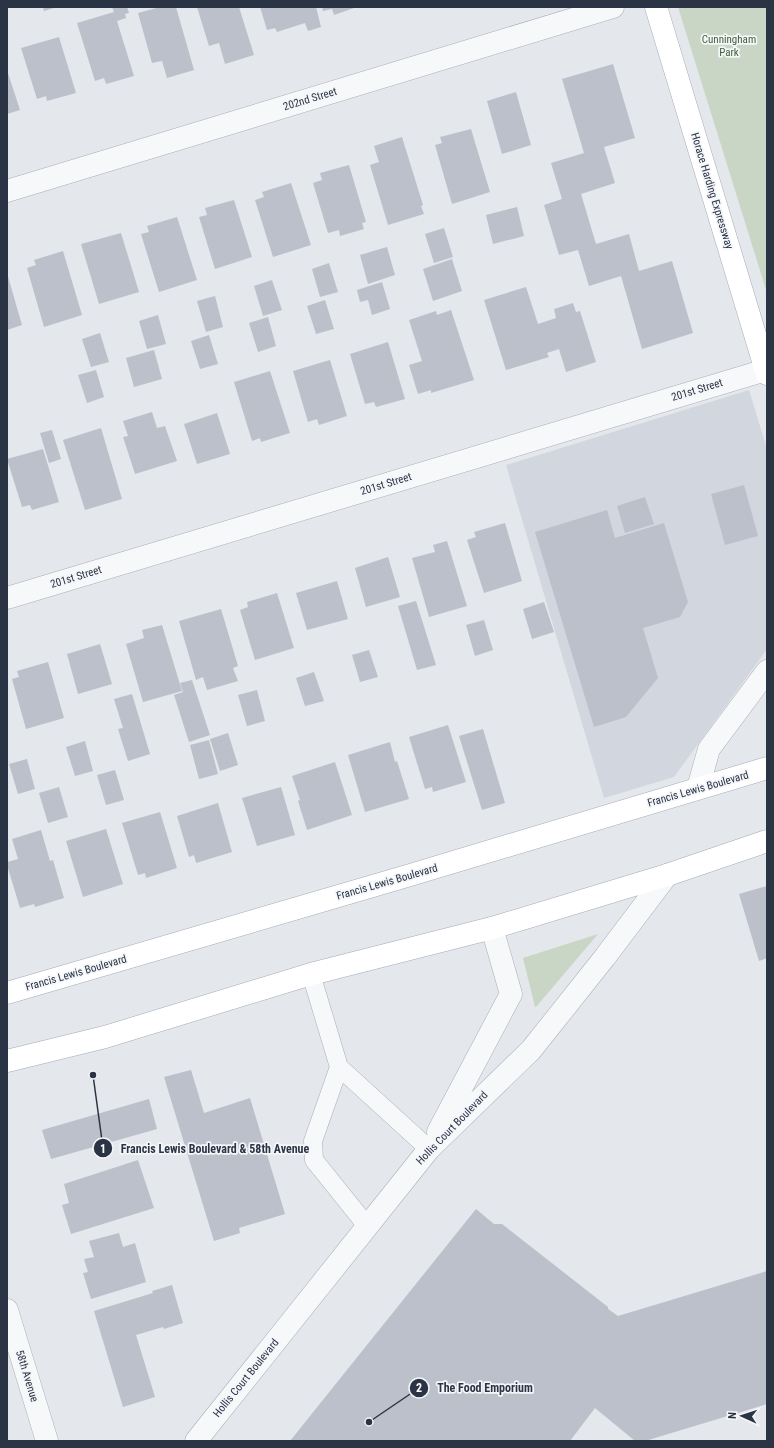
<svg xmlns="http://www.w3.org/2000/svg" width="774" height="1448" font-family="'Roboto Condensed',sans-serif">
  <rect width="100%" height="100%" fill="#e4e7ec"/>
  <path fill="#d2d6de" d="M749 390 767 449V649L674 777 604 798 506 465Z"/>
  <path fill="#c9d6c5" d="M678 7H767V293Z
    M598 934 536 1007H535L523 958Z"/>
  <path fill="#bbc0ca" d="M43 7H57L44 11Z
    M112 7H127L129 13 125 14 126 18 117 21 134 76 106 84 104 78 95 81 77 23 114 12Z
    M160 7H176L194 70 167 78 162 61 152 63 138 13Z
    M197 7H239L254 55 225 64 219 43 209 46Z
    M260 7H316L321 27 308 31 305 23 277 32 275 28 267 30Z
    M322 7H357L334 15 332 9 323 11Z
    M59 37 76 93 47 101 46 96 37 99 21 48Z
    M613 64 635 138 604 147 615 183 581 194 596 244 629 234 639 271 672 261 693 333 642 349 621 276 589 286 578 250 559 255 544 205 562 199 551 163 584 153 562 79Z
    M7 70 20 110 7 114Z
    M516 92 531 145 502 154 487 101Z
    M471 129 490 192 452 204 435 145 442 143 440 137Z
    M402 137 423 205 421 206 424 214 388 225 370 165 379 162 374 146Z
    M349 165 366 222 362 223 364 229 340 236 339 230 328 233 313 183 322 180 320 173Z
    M291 183 311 245 273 257 255 200 264 197 262 192Z
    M234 200 252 257 215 269 199 217 207 215 205 208Z
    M517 207 524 236 493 244 486 215Z
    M177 217 197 280 159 292 141 234 149 232 147 226Z
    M444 228 453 257 434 263 425 234Z
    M121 233 139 292 99 304 81 244Z
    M387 247 395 275 368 284 360 255Z
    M63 251 82 315 44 327 27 268 36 265 34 260Z
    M452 259 462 291 433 301 423 269Z
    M329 263 338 292 320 297 312 269Z
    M7 273 22 325 7 330Z
    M272 280 282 310 263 316 254 286Z
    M382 282 390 309 372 315 368 300 360 302 357 290Z
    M526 287 538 324 556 318 554 309 573 303 576 312 580 311 596 362 566 372 559 349 547 353 549 357 506 370 484 300Z
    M215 296 223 327 206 332 197 301Z
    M325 300 334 329 316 334 307 306Z
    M451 310 474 380 431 393V390L418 394 409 365 422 361 409 320 436 311 437 315Z
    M158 315 166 344 147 349 139 321Z
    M268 317 276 346 258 352 249 323Z
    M100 333 109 362 91 367 82 339Z
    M209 335 218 364 200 369 191 341Z
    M388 342 405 399 376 407 374 402 365 404 350 354Z
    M154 350 162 379 134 387 126 358Z
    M330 360 347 416 319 425 317 419 308 422 293 371Z
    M96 370 104 397 87 403 78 375Z
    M270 371 290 433 261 442 260 438 252 441 234 382Z
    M152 412 157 428 165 426 177 461 135 474 123 437 128 436 123 421Z
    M217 413 230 454 197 464 184 424Z
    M101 428 122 499 85 510 63 440Z
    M52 430 61 459 49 463 40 433Z
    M43 449 59 502 32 510 30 505 22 507 7 459Z
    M744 485 758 536 725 545 711 494Z
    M645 497 654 524 625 533 617 506Z
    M607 510 615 538 664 523 688 602 680 617 643 628 658 678 626 717 594 727 535 532Z
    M505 523 522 581 484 593 467 540 476 537 474 532Z
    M447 541 467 606 429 617 412 558 435 552 433 545Z
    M388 557 400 597 366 607 355 568Z
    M337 581 348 619 307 630 296 593Z
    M277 593 294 648 255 660 240 610 248 607 247 602Z
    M416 601 436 665 417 670 398 606Z
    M544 602 554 632 532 639 523 609Z
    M221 609 238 666 233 668 238 681 207 690 203 677 196 680 179 621Z
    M484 620 493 650 475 656 466 625Z
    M162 625 182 691 143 702 126 644 144 638 142 630Z
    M100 644 112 684 78 694 67 654Z
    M369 650 378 677 360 682 352 655Z
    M48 662 64 718 26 729 12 679 19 677 17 671Z
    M314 672 324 701 305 706 296 678Z
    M192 680 210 735 189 742 174 695 183 692 180 683Z
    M257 690 265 721 247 726 238 695Z
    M132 694 150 754 128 761 118 729 123 728 114 699Z
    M448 725 466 782 433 792 432 787 425 789 409 737Z
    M483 729 505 803 482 810 459 736Z
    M228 733 238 765 220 771 210 739Z
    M209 740 218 774 199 779 190 745Z
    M85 741 93 771 75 776 66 747Z
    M390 742 395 762 397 761 409 799 365 812 348 755Z
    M27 759 35 789 18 794 9 764Z
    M335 762 352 815 307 830 298 801 300 800 292 776Z
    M115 770 124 800 106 805 97 775Z
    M59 787 68 817 48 823 39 793Z
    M281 787 295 835 257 846 242 798Z
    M218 803 232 852 196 863 194 855 189 857 177 816Z
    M160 812 177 868 146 878 145 873 138 875 122 823Z
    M106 829 123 884 83 897 66 841Z
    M41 830 50 861 53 860 64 898 35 907 34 904 20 908 7 865V862L18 859 12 839Z
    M767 886V958L759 961 739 894Z
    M191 1070 204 1113 250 1098 285 1214 239 1228 240 1233 214 1241 164 1077Z
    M149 1099 157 1129 51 1159 42 1130Z
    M138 1160 154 1208 71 1234 62 1205 69 1203 64 1184Z
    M476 1209 494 1224H502L608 1307V1309L618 1316 767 1271V1404L645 1441H635L595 1408 570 1441H290Z
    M119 1233 123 1247 135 1243 146 1282 91 1299 83 1273 88 1272 84 1259 94 1257 89 1241Z
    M172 1285 183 1323 164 1329 163 1327 136 1335 155 1397 123 1407 94 1311 153 1293 152 1291Z"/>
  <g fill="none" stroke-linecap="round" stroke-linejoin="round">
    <defs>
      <path id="service" d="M311 974 339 1067 429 1149
        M339 1067 313 1141 314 1160 367 1226"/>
      <path id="minor" d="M7 191 613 7
        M7 598 766 370
        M698 788 709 749 767 671
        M438 1132 511 994 492 928
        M7 1310 47 1441
        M196 1441 429 1149 531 1050 605 957 667 875"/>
      <path id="primary" d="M656 7 767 374
        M7 993 407 876 767 768
        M7 1061 105 1037 311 974 492 928 667 875 767 841"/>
    </defs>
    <use href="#service" stroke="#a9aeb7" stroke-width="19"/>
    <use href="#minor" stroke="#a9aeb7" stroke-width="23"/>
    <use href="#primary" stroke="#a3abb8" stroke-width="23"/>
    <use href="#service" stroke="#f7f8fa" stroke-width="18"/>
    <use href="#minor" stroke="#f7f8fa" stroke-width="22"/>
    <use href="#primary" stroke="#fff" stroke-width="22"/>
  </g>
  <g text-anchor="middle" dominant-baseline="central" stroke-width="3.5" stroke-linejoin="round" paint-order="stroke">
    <g font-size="11" fill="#3f6138" stroke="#f4f6f9">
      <text x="729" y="39">Cunningham<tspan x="729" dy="13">Park</tspan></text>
    </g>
    <g font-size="11" fill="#2b3445" stroke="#f4f6f9">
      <text transform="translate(310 99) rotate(-17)">202nd Street</text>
      <text transform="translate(712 191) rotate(73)">Horace Harding Expressway</text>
      <text transform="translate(697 390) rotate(-17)">201st Street</text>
      <text transform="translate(386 484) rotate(-17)">201st Street</text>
      <text transform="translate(76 577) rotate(-17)">201st Street</text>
      <text transform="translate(698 789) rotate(-16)">Francis Lewis Boulevard</text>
      <text transform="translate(387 882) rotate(-16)">Francis Lewis Boulevard</text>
      <text transform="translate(76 973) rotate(-16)">Francis Lewis Boulevard</text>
      <text transform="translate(452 1128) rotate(-46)">Hollis Court Boulevard</text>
      <text transform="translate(27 1376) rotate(73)">58th Avenue</text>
      <text transform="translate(246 1378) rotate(-51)">Hollis Court Boulevard</text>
    </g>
  </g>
  <path fill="none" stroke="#2b3445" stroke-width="1.5" d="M93 1075L103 1148M369 1422L419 1388"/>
  <g fill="#2b3445" stroke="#f4f6f9" stroke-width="1.5">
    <circle cx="93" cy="1075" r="4"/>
    <circle cx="369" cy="1422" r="4"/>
    <circle cx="103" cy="1148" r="10"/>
    <circle cx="419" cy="1388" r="10"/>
  </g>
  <g font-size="12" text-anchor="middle" font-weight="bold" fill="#fff">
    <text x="103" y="1153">1</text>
    <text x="419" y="1392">2</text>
  </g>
  <g font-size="12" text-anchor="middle" font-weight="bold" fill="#2b3445" stroke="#f4f6f9" stroke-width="3.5" stroke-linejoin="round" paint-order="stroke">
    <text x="215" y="1153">Francis Lewis Boulevard &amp; 58th Avenue</text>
    <text x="485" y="1392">The Food Emporium</text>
  </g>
  <rect width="774" height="1448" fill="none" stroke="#2b3445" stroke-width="16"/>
  <g transform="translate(742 1416) rotate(273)" stroke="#f4f6f9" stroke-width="3" paint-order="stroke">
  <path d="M0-3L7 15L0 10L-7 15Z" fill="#2b3445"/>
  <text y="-6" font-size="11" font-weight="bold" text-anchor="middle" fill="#2b3445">N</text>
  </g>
</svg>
